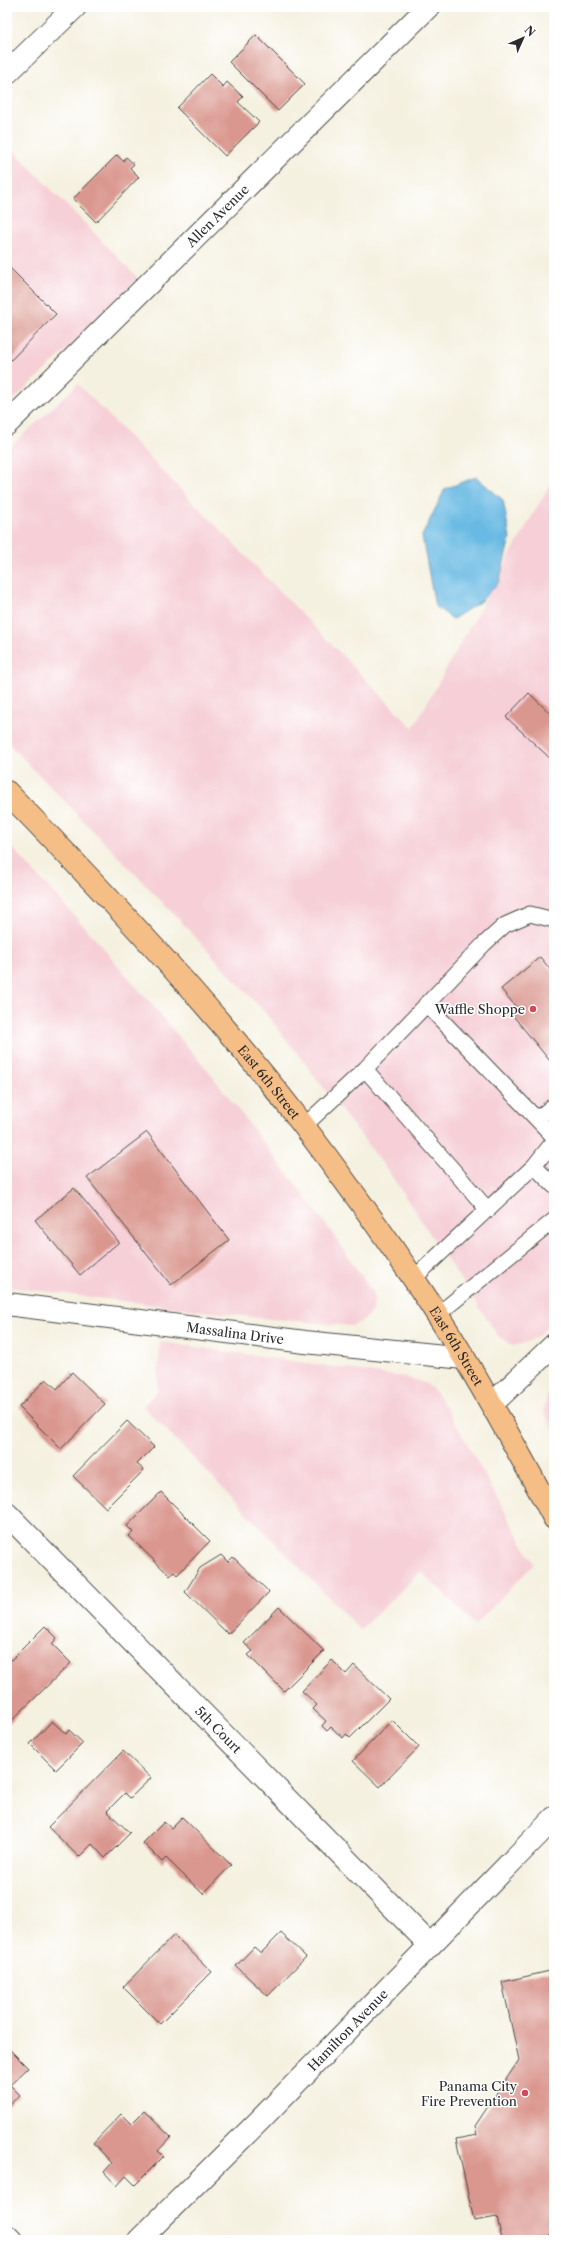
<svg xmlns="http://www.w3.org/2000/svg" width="561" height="2247" font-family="'Libre Caslon Text',serif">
  <rect width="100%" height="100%" fill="#fff"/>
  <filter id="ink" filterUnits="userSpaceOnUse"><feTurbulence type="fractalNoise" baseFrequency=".025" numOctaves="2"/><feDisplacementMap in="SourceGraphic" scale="8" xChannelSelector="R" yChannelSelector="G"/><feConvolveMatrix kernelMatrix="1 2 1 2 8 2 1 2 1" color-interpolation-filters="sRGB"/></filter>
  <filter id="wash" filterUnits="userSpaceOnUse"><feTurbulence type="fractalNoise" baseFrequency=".012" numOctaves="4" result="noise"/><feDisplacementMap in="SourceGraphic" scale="16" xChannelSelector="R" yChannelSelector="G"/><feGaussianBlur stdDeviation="0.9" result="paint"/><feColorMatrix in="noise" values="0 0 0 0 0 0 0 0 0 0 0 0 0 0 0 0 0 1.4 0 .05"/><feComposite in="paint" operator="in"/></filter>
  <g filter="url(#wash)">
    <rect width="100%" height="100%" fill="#f5f1e1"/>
    <path fill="#f6cfd7" d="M7 144 138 278 76 341 7 406Z
      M78 384 413 728 554 477V1321L539 1335 527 1342 513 1346 499 1337 386 1168 268 1016 176 916 7 742V450Z
      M7 842 91 934 210 1073 325 1223 371 1290 374 1299 372 1311 363 1321 352 1326 261 1318 7 1287Z
      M160 1342 404 1377 425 1383 437 1393 464 1438 534 1564 475 1625 421 1571 360 1630 143 1406 157 1391Z
      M554 1380V1432L544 1411 547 1395Z"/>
    <path fill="#68b9e3" stroke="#4a7287" d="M476 477 503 500 510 538 499 582 481 601 453 619 435 606 422 536 445 489Z"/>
    <g id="blocks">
      <path fill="#da978f" d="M256 35 305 84 278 111 229 62Z
        M210 74 223 87 227 82 243 97 238 102 259 122 225 156 177 108Z
        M117 155 123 161 126 157 134 164 130 168 139 177 96 222 73 199Z
        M7 265 56 314 7 364Z
        M529 693 554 717V762L506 717Z
        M540 957 554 974V1066L510 1012 516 1007 501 989Z
        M147 1132 229 1240 171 1285 87 1178Z
        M74 1188 119 1242 80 1275 35 1220Z
        M72 1372 105 1404 61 1449 19 1407 46 1379 57 1389Z
        M127 1421 154 1447 137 1464 144 1470 106 1508 73 1476Z
        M161 1492 210 1541 177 1575 174 1572 170 1576 129 1536 133 1532 127 1526Z
        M221 1555 228 1562 233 1557 269 1592 228 1634 185 1592 200 1568Z
        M279 1607 324 1651 284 1691 248 1655 253 1651 244 1643Z
        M45 1626 57 1638 52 1644 71 1663 7 1725V1664Z
        M332 1660 346 1674 354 1665 389 1699 350 1738 346 1734 343 1738 331 1727 327 1731 322 1726 326 1721 313 1709 317 1705 302 1691Z
        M392 1720 419 1747 380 1787 353 1761Z
        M52 1721 66 1734 69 1730 83 1743 56 1770 30 1744Z
        M123 1751 151 1778 130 1798 125 1793 107 1811 130 1833 105 1858 92 1844 79 1857 48 1827Z
        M182 1817 231 1865 203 1894 166 1858 162 1862 143 1843 164 1822 171 1828Z
        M281 1933 306 1957 268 1996 236 1966 254 1947 261 1953Z
        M174 1935 212 1972 160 2024 123 1987Z
        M554 1970V2235L530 2240H502L497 2217 474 2221 456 2139 477 2135 475 2126 519 2060 502 1982Z
        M7 2047 28 2068 10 2085 20 2095 7 2107Z
        M144 2111 171 2137 158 2151 164 2156 135 2185 126 2176 117 2186 104 2172 112 2163 93 2143 121 2114 131 2124Z"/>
    </g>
  </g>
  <g filter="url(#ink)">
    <use href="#blocks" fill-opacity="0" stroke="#494946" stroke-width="1"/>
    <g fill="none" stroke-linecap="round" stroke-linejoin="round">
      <defs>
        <path id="service" d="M426 1004 554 1137
          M365 1069 488 1210
          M537 1119 554 1105
          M303 1127 365 1069 484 944 505 925 530 914 554 920
          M534 1166 554 1186
          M413 1279 534 1166 554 1141
          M437 1315 554 1220"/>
        <g id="minor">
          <path d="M7 73 75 7"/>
          <path id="s1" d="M7 424 428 7"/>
          <path id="s2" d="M7 1304 305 1342 464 1358"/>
          <path d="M492 1404 554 1345"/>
          <path id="s3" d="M7 1514 430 1945"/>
          <path d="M7 2236 11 2240"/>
          <path id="s4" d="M139 2240 259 2121 554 1818"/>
        </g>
        <g id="primary">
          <path id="s5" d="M7 792C107 895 206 1000 294 1113 351 1188 408 1266 457 1346 491 1402 523 1460 554 1518"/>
        </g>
      </defs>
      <use href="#service" stroke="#494946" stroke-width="17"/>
      <use href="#minor" stroke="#494946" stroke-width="24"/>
      <use href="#primary" stroke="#494946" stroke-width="24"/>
      <use href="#service" stroke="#fff" stroke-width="15"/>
      <use href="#minor" stroke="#fff" stroke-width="22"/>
      <use href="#primary" stroke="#f6be87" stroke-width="22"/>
    </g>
  </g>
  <g fill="#d1495b" stroke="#fff" stroke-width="1.5">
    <circle cx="533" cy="1009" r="4"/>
    <circle cx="525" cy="2093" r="4"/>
  </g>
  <g text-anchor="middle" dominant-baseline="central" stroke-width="3" stroke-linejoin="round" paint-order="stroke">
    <g font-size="13" fill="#2b2b2b" stroke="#fff">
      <text stroke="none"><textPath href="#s1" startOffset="296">Allen Avenue</textPath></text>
      <text stroke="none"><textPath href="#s5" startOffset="391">East 6th Street</textPath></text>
      <text stroke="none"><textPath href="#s2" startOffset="230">Massalina Drive</textPath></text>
      <text stroke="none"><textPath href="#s5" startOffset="715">East 6th Street</textPath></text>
      <text stroke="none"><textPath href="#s3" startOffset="302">5th Court</textPath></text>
      <text stroke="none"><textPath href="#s4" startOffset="296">Hamilton Avenue</textPath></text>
    </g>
    <g font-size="13" fill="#2b2b2b" stroke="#fff" text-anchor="end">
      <text x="525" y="1009">Waffle Shoppe</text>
      <text x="517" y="2086">Panama City<tspan x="517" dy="15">Fire Prevention</tspan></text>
    </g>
  </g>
  <rect width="561" height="2247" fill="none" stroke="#fff" stroke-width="24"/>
  <g transform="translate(523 38) rotate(45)" stroke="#ffffff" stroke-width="3" paint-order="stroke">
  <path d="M0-3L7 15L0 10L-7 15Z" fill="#2b2b2b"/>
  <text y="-6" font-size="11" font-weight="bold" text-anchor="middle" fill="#2b2b2b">N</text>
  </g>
</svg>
